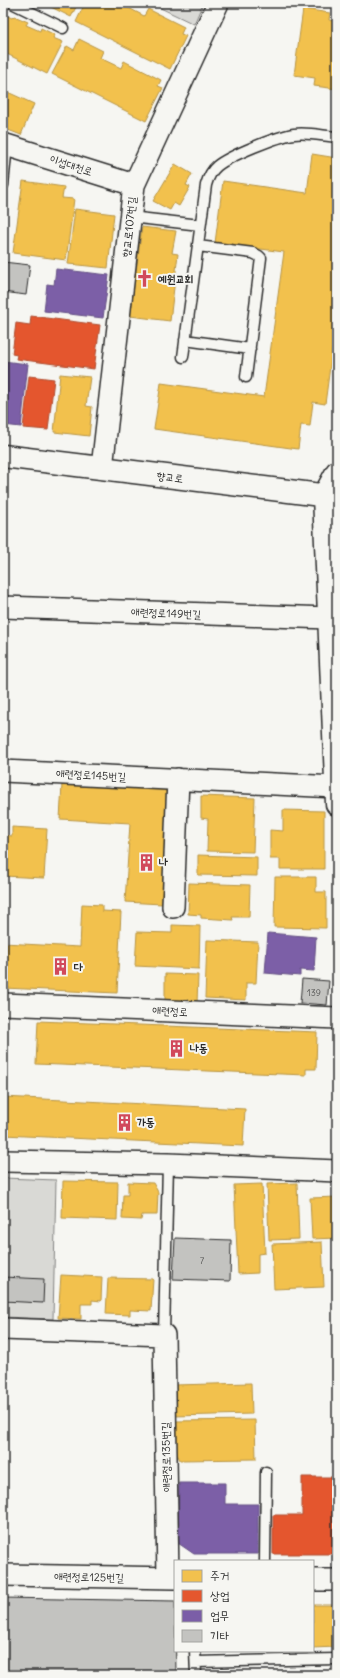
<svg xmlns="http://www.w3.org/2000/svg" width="340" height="1678" font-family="Delius,'Poor Story',sans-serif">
  <rect width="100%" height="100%" fill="#f6f6f2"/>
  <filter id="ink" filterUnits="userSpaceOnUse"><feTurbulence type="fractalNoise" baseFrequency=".025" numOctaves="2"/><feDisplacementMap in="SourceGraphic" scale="8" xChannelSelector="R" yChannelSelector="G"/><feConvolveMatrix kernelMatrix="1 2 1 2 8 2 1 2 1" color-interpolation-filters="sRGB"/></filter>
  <g filter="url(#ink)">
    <path fill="#d9d9d5" stroke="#828280" d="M150 3H203L194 24Z
      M3 1178 56 1180 53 1319 3 1317Z"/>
    <path fill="#f2c14e" stroke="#b69444" d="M43 3H78L71 17Z
      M85 3H124L123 5 144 16 148 9 184 27 181 34 186 36 170 69 76 22Z
      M303 9 330 13 329 20 334 21 332 36 337 37V89L314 86 315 78 294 75Z
      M3 14 12 18 14 16 28 22 26 25 40 31 41 28 55 35 53 38 63 42 47 74 3 52Z
      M79 39 103 51 100 58 121 68 124 61 161 80 158 86 163 88 146 121 52 74 67 46 74 50Z
      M3 90 34 104 21 135 3 128Z
      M312 154 337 158V314L325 404 313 402 310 426 301 425 298 449 154 429 161 383 264 397 284 252 215 243 223 181 307 193Z
      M175 164 192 174 186 185 190 187 179 206 174 203 170 210 153 201Z
      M23 181 64 187 62 198 74 199 66 260 13 253Z
      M75 209 114 214 108 268 68 264Z
      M142 227 176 231 172 253 178 254 170 321 130 316Z
      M60 374 90 377 86 406 92 407 89 436 54 432Z
      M62 784 168 790 162 904 125 902 130 823 60 819Z
      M201 796 255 798 253 852 207 851 208 819 201 818Z
      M283 810 324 811V869H280V859H270V830L283 831Z
      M12 827 47 829 44 878 3 876V835L12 836Z
      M198 855 257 857V876L198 875Z
      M275 877H316V892H326V928L274 927Z
      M189 883 250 885 249 917H232L233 920 201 918V915L188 914Z
      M82 904 102 905V911L121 912 117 993 3 988V943L80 947Z
      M172 925 200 926 199 969 135 966 137 932 172 933Z
      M207 940 258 942 256 983H246V1000L205 998Z
      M165 974 198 975 197 1004 165 1003Z
      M38 1021 317 1032 316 1069H306V1075L36 1064Z
      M3 1097 245 1109 243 1146 3 1135Z
      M63 1181 118 1182 117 1220 62 1218Z
      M128 1182 153 1183 158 1192 157 1215H142L141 1220 122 1219 123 1195H128Z
      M297 1183 299 1239 269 1240 267 1184Z
      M262 1184 265 1253 258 1254V1273L238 1274 234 1185Z
      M337 1197V1238L312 1239 310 1198Z
      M322 1242 324 1287 274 1289 272 1244Z
      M61 1275 102 1277 101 1301 92 1300V1304H81V1319L58 1318Z
      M108 1278 153 1279 151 1311 130 1310V1315L106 1314Z
      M251 1383 252 1414 175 1416 174 1385Z
      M255 1420 256 1459 180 1460 176 1452 175 1421Z
      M313 1605H337V1647L313 1648Z
      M337 1672V1675H237Z"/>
    <path fill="#e4572e" stroke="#ac4a2d" d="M31 316 100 325 94 369 16 359 17 355 12 354 16 323 30 325Z
      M29 376 54 379 48 430 23 428Z
      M302 1477H337V1554H273V1515H302Z"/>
    <path fill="#7b5ea7" stroke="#634f82" d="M56 269 109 275 103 318 44 311 47 284 54 285Z
      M3 361 28 364 21 427 3 425Z
      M268 933 316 937 314 971 300 970V976L265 973Z
      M179 1483H225V1504H258V1554H194L178 1543Z"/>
    <path fill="#c3c3c0" stroke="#2b2b2b" d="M3 262 30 265 26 295 3 292Z
      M302 979 329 981 327 1005 300 1003Z
      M175 1238 231 1240 230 1281 173 1279Z
      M3 1277 44 1279 43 1303 3 1301Z
      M3 1598 175 1601 176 1675H3Z"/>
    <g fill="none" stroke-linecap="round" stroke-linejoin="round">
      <defs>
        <path id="lane" d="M12 3 63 28
          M3 185 7 145
          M130 217 200 225
          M198 246 253 253 259 256 261 258 246 377
          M185 340 250 349
          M183 357 206 185C208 178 211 171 217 166 229 156 278 136 294 134 308 132 323 136 337 137
          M164 1335 168 1164
          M265 1561 266 1472
          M195 1651 196 1675
          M196 1662 337 1659"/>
        <path id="street" d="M3 144 134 185
          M102 468 134 185 218 3
          M3 607 329 618
          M3 771 336 787
          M173 907 178 779
          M3 1004 337 1018
          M3 1161 168 1164 337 1171
          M3 1329 164 1335 168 1578
          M3 1575 175 1578
          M313 1580H337"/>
        <path id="secondary" d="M3 456 337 497
          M337 472 324 496 337 804"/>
      </defs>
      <use href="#lane" stroke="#2b2b2b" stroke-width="13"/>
      <use href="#street" stroke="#2b2b2b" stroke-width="24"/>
      <use href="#secondary" stroke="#2b2b2b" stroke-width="25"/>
      <use href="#lane" stroke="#f6f6f2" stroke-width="10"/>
      <use href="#street" stroke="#f6f6f2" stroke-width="21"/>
      <use href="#secondary" stroke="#f6f6f2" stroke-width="22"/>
    </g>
  </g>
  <defs>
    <symbol id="church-bare" viewBox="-9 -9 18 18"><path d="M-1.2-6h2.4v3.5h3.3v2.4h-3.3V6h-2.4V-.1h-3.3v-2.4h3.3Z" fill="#d1495b" stroke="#f6f6f2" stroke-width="2.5" paint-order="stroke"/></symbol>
    <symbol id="building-bare" viewBox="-9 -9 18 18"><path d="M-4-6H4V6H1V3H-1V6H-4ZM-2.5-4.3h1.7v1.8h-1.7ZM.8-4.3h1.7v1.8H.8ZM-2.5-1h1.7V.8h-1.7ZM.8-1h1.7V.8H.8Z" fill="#d1495b" stroke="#f6f6f2" stroke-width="2.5" paint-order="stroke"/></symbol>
  </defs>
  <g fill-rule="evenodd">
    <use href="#church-bare" x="132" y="266" width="25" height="25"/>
    <use href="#building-bare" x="134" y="850" width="25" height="25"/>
    <use href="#building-bare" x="48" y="954" width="25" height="25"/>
    <use href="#building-bare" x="164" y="1036" width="25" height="25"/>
    <use href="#building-bare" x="112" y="1110" width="25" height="25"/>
  </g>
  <g text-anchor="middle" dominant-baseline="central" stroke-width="4" stroke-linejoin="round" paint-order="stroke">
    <g font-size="9" fill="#515150">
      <text x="314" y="992">139</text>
      <text x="202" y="1260">7</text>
    </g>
    <g font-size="11" fill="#2b2b2b" stroke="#f6f6f2">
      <text transform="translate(71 165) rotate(18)">이섭대천로</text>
      <text transform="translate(129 227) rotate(-84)">향교로107번길</text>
      <text transform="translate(170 477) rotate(7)">향교로</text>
      <text transform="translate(166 613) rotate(2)">애련정로149번길</text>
      <text transform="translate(91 775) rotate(3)">애련정로145번길</text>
      <text transform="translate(170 1011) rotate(3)">애련정로</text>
      <text transform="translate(166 1457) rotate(-91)">애련정로135번길</text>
      <text transform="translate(89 1577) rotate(1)">애련정로125번길</text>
    </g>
    <g font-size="11" font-weight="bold" fill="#2b2b2b" stroke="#f6f6f2" text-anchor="start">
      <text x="158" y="279">예원교회</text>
      <text x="159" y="862">나</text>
      <text x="74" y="967">다</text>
      <text x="190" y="1048">나동</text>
      <text x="137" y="1122">가동</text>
    </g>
  </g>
  <rect width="340" height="1678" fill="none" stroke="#f6f6f2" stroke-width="16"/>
  <rect x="8" y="8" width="324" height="1662" fill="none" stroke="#2b2b2b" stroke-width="1.5" filter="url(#ink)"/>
  <rect x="174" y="1560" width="140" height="92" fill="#f6f6f2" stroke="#a5a5a2"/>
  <rect x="182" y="1570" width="20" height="12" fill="#f2c14e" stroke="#a5a5a2"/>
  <text x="210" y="1580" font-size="12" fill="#2b2b2b">주거</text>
  <rect x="182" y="1590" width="20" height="12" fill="#e4572e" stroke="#a5a5a2"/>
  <text x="210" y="1600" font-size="12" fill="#2b2b2b">상업</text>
  <rect x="182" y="1610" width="20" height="12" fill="#7b5ea7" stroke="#a5a5a2"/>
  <text x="210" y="1620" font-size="12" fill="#2b2b2b">업무</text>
  <rect x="182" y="1630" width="20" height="12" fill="#c3c3c0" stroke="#a5a5a2"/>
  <text x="210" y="1640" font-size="12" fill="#2b2b2b">기타</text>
</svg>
